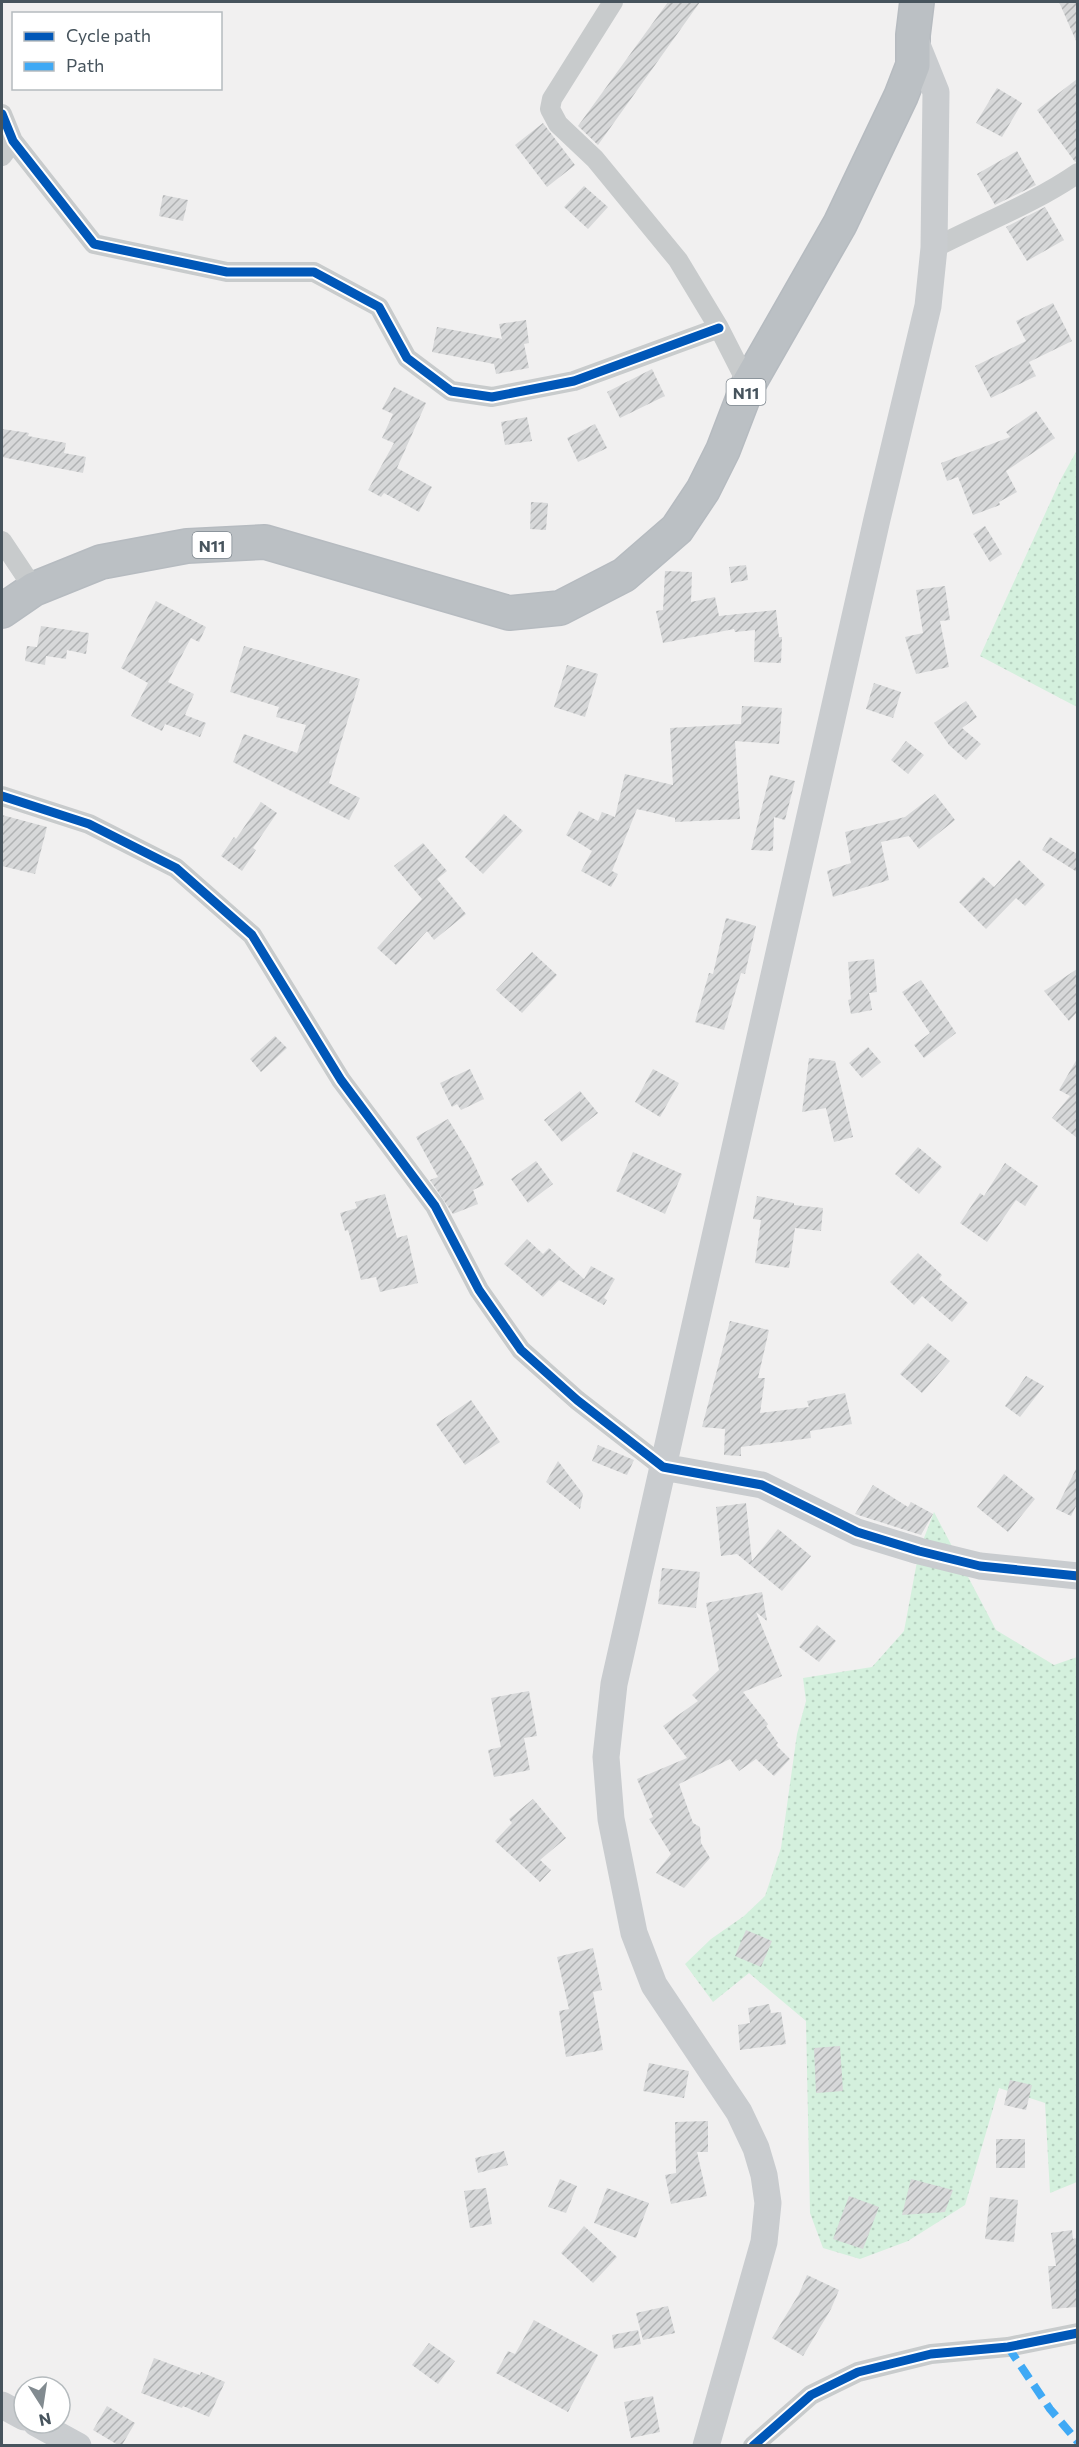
<svg xmlns="http://www.w3.org/2000/svg" width="1079" height="2447" font-family="Commissioner,sans-serif">
  <defs>
    <pattern id="grass-dots" width="8" height="8" patternUnits="userSpaceOnUse" patternTransform="scale(1.5)"><rect width="8" height="8" fill="#d4f0dd"/><path d="M2 2h.1M6 6h.1" fill="none" stroke="#b7d0c0" stroke-width="1.8" stroke-linecap="round"/></pattern>
    <pattern id="building-hatch" width="6" height="6" patternUnits="userSpaceOnUse" patternTransform="scale(1.5)"><rect width="6" height="6" fill="#d7d8d9"/><path d="M-1 1l2-2M0 6l6-6M5 7l2-2" fill="none" stroke="#b0b2b3"/></pattern>
  </defs>
  <rect width="100%" height="100%" fill="#f1f0f0"/>
  <path fill="url(#grass-dots)" d="M1077 450V707L980 656 1061 479Z
    M934 1512 996 1630 1054 1665 1077 1657V2182L1050 2193 1045 2103 999 2088 965 2205 908 2241 860 2259 823 2248 810 2213 806 2021 749 1973 713 2002 685 1964 711 1939 744 1916 765 1896 781 1848 797 1734 806 1701 803 1678 872 1667 904 1631 919 1551Z"/>
  <path fill="url(#building-hatch)" d="M668 2H700L598 145 578 126Z
    M1059 2H1077V43Z
    M1077 79V161L1075 162 1037 110Z
    M997 88 1022 103 1002 137 976 123Z
    M543 123 575 165 547 187 515 145Z
    M1017 151 1036 185 995 205 977 174Z
    M584 186 608 207 588 229 564 207Z
    M163 195 188 200 183 221 159 216Z
    M1045 207 1064 240 1027 261 1006 227Z
    M1053 303 1072 341 1029 362 1036 376 991 398 975 366 1026 341 1016 321Z
    M526 320 529 343 524 344 529 368 496 374 494 364 432 352 437 327 502 339 499 324Z
    M652 369 665 396 620 418 607 392Z
    M394 387 426 403 397 468 432 487 419 512 384 493 381 497 368 490 394 443 382 438 393 414 382 409Z
    M1036 411 1055 438 1006 471 1017 492 999 502 1000 505 973 515 958 477 947 481 941 463 1010 437 1006 432Z
    M527 417 532 441 505 445 501 422Z
    M595 424 607 448 578 462 567 438Z
    M2 429 29 433 28 436 66 443 64 453 86 457 83 473 2 457Z
    M531 502 548 503 546 530 530 529Z
    M985 526 1002 554 990 562 973 534Z
    M746 565 748 580 731 583 729 567Z
    M665 571 692 572 691 602 715 597 719 616 776 610 779 637H782L781 663 754 662 755 630 735 632 734 629 663 643 656 611 663 610Z
    M945 586 950 620 940 621 949 667 916 674 905 637 923 633 916 590Z
    M156 601 206 627 199 642 191 638 168 682 194 694 185 715 206 723 200 737 165 724 162 731 131 716 148 683 121 668Z
    M41 626 89 633 86 654 67 650 66 659 46 656 45 665 25 661 27 646 37 647Z
    M244 646 360 679 329 783 360 798 349 820 233 762 244 734 297 753 306 725 276 717 279 707 230 692Z
    M567 665 598 674 585 717 554 707Z
    M874 683 901 692 893 718 866 709Z
    M966 701 977 717 962 728 981 744 966 760 949 745 934 723Z
    M742 706 782 708 779 744 735 741 740 819 675 822V818L637 809 612 871 618 874 611 887 581 871 592 851 566 835 579 811 598 821 602 812 615 817 625 774 673 785 670 728 741 724Z
    M906 741 924 755 908 774 891 760Z
    M770 775 795 781 785 820 774 817 773 851 751 850Z
    M935 794 955 820 919 849 909 836 881 842 889 880 833 897 827 871 851 863 845 832 905 817Z
    M261 802 277 813 253 848 256 850 242 871 221 856 234 837 236 839Z
    M504 814 523 831 483 874 465 857Z
    M2 815 47 827 35 874 2 866Z
    M1050 837 1077 854V872L1042 850Z
    M423 843 447 871 437 879 466 914 434 940 427 931 396 965 377 948 422 899 394 866Z
    M1019 860 1045 885 1025 906 1016 898 986 929 959 902 983 877 994 887Z
    M726 918 756 926 745 974 741 973 724 1030 695 1022 709 973 713 974Z
    M532 952 557 975 522 1013 496 990Z
    M874 959 877 992 869 993 872 1010 851 1014 848 1000 851 999 848 962Z
    M1077 969V1012L1069 1021 1044 991Z
    M921 980 956 1033 924 1058 914 1045 930 1033 902 992Z
    M275 1036 287 1048 261 1072 250 1059Z
    M868 1047 881 1062 862 1078 849 1063Z
    M809 1058 835 1061 853 1137 834 1142 826 1108 802 1112Z
    M1077 1059V1138L1052 1118 1070 1096 1059 1090Z
    M470 1069 484 1099 461 1110 457 1104 452 1107 440 1083Z
    M653 1069 679 1083 660 1117 635 1102Z
    M580 1091 598 1113 562 1142 544 1120Z
    M448 1119 470 1155 484 1185 473 1190 478 1204 453 1214 430 1180 438 1177 416 1137Z
    M918 1147 942 1167 919 1194 895 1174Z
    M633 1152 682 1174 665 1214 616 1191Z
    M536 1161 553 1184 528 1203 511 1179Z
    M1005 1163 1038 1186 1025 1206 1016 1200 987 1242 960 1223 980 1193 984 1196Z
    M385 1194 397 1238 407 1235 418 1283 380 1292 376 1277 361 1280 351 1240 348 1230 345 1231 340 1213 357 1208 355 1202Z
    M757 1196 794 1203V1205L823 1208 821 1231 795 1228 789 1268 755 1263 761 1220 753 1219Z
    M527 1239 543 1254 549 1248 584 1279 591 1266 615 1279 604 1298 607 1300 604 1305 559 1280 543 1297 516 1274 504 1264Z
    M918 1253 942 1275 939 1279 968 1303 952 1322 922 1296 914 1305 890 1282Z
    M730 1321 769 1330 758 1378H765L760 1413 809 1407 807 1401 845 1393 852 1424 810 1431 811 1438 741 1447V1456L724 1455 725 1429 702 1427Z
    M928 1343 950 1361 922 1393 900 1374Z
    M1026 1376 1044 1386 1020 1417 1005 1406Z
    M471 1400 500 1442 465 1465 436 1424Z
    M598 1445 634 1460 627 1475 592 1461Z
    M558 1461 583 1494 580 1509 546 1482Z
    M1077 1467V1504L1071 1516 1056 1509Z
    M1004 1474 1035 1499 1008 1532 977 1507Z
    M873 1485 908 1507 911 1502 933 1514 921 1535 855 1514Z
    M746 1503 752 1561 778 1529 811 1556 782 1591 737 1554 721 1556 716 1507Z
    M662 1568 700 1572 696 1608 658 1604Z
    M762 1592 767 1621 756 1612 782 1676 743 1692 768 1724 766 1726 778 1743 776 1745 790 1759 774 1776 756 1759 739 1771 730 1759 679 1784 693 1823 700 1827 701 1843 710 1858 684 1888 656 1873 671 1854 649 1819 653 1817 637 1779 687 1758 663 1726 698 1701 692 1695 719 1670 706 1603Z
    M817 1625 836 1641 819 1662 799 1647Z
    M529 1691 537 1736 524 1738 530 1770 494 1777 488 1750 501 1747 491 1698Z
    M533 1799 566 1838 540 1860 551 1870 540 1882 495 1841 512 1823 509 1819Z
    M746 1930 772 1941 761 1967 735 1956Z
    M593 1948 602 1990 593 1992 603 2050 566 2057 559 2011 569 2009 557 1957Z
    M769 2004 771 2013 781 2012 786 2044 740 2050 738 2025 750 2023 748 2008Z
    M840 2046 843 2091 816 2093 814 2048Z
    M649 2063 689 2071 684 2098 643 2091Z
    M1010 2080 1032 2085 1026 2110 1004 2105Z
    M708 2121V2152H697L707 2196 671 2204 665 2175 676 2173 675 2122Z
    M996 2139H1025V2168H996Z
    M504 2151 508 2165 478 2173 475 2158Z
    M560 2179 577 2186 566 2213 548 2207Z
    M911 2179 953 2190 945 2212 902 2215Z
    M486 2188 492 2224 470 2228 464 2191Z
    M607 2188 649 2203 636 2238 594 2223Z
    M849 2196 879 2207 863 2249 833 2239Z
    M990 2197 1018 2200 1014 2242 985 2239Z
    M584 2226 617 2257 593 2283 561 2253Z
    M1072 2230 1073 2239 1077 2238V2307L1052 2309 1048 2266H1056L1051 2233Z
    M807 2275 839 2290 831 2309 803 2356 772 2338 799 2294Z
    M668 2306 675 2333 643 2340 636 2313Z
    M534 2320 598 2355 568 2412 496 2373 508 2351 515 2354Z
    M638 2330 641 2344 614 2349 612 2335Z
    M429 2343 455 2361 438 2384 412 2365Z
    M154 2358 200 2375 201 2372 225 2382 209 2417 183 2406 182 2408 141 2393Z
    M653 2396 660 2432 631 2438 624 2402Z
    M107 2406 135 2423 122 2445H118L93 2430Z"/>
  <g fill="none" stroke-linecap="round" stroke-linejoin="round">
    <defs>
      <path id="highway" d="M2 611 34 589 101 562 187 546 265 542 509 613 560 608 624 575 677 529 703 490 723 450 748 385 840 224 901 96 913 65V35L917 2"/>
    </defs>
    <use href="#highway" stroke="#b6bbc0" stroke-width="36"/>
    <path stroke="#c8cbcc" stroke-width="20" d="M613 2 552 99 550 109 558 124 595 159 678 260 719 328 748 385
      M2 114 13 141 94 244 227 272H314L379 307 407 358 451 391 492 397 574 381 719 328
      M2 156 13 141
      M934 248C982 223 1033 204 1078 173
      M2 541 34 589
      M2 796 89 824 176 868 252 935 341 1080 435 1206 479 1290 521 1350 577 1400 663 1467
      M753 2446 811 2395 858 2372 931 2354 1008 2347 1078 2333"/>
    <path stroke="#c9cccf" stroke-width="27" d="M663 1467 762 1485 857 1532 919 1551 980 1566 1078 1576
      M2 2405 24 2417
      M36 2423 78 2446
      M706 2446 764 2242 768 2203 764 2175 756 2148 739 2112 654 1985 634 1933 611 1819 606 1757 614 1684 877 519 928 306 934 248 936 92 915 40"/>
    <use href="#highway" stroke="#bbc0c4" stroke-width="33"/>
    <path stroke="#3fa9f5" stroke-width="8" stroke-dasharray="15 8" stroke-linecap="butt" d="M1008 2347 1050 2409 1078 2442"/>
    <defs>
      <path id="cycleway" d="M2 114 13 141 94 244 227 272H314L379 307 407 358 451 391 492 397 574 381 719 328
        M2 796 89 824 176 868 252 935 341 1080 435 1206 479 1290 521 1350 577 1400 663 1467 762 1485 857 1532 919 1551 980 1566 1078 1576
        M753 2446 811 2395 858 2372 931 2354 1008 2347 1078 2333"/>
    </defs>
    <use href="#cycleway" stroke="#fff" stroke-width="13"/>
    <use href="#cycleway" stroke="#0057b8" stroke-width="9"/>
  </g>
  <g text-anchor="middle" dominant-baseline="central" stroke-width="6" stroke-linejoin="round" paint-order="stroke">
    <g fill="#fff" stroke="#7e878e" stroke-width="1.5">
      <rect x="726.5" y="379" width="39" height="26" rx="4.5"/>
      <rect x="192.5" y="532" width="39" height="26" rx="4.5"/>
    </g>
    <g font-size="16" font-weight="bold" fill="#47545d">
      <text x="746" y="392">N11</text>
      <text x="212" y="545">N11</text>
    </g>
  </g>
  <rect width="1079" height="2447" fill="none" stroke="#47545d" stroke-width="6"/>
  <rect x="12" y="12" width="210" height="78" fill="#ffffff" stroke="#b5bbbe" stroke-width="1.5"/>
  <rect x="24" y="32" width="30" height="9" fill="#0057b8" stroke="#b5bbbe" stroke-width="1.5"/>
  <text x="66" y="42" font-size="18" fill="#47545d">Cycle path</text>
  <rect x="24" y="62" width="30" height="9" fill="#3fa9f5" stroke="#b5bbbe" stroke-width="1.5"/>
  <text x="66" y="72" font-size="18" fill="#47545d">Path</text>
  <g transform="translate(42 2405) rotate(168)"><circle r="28" fill="#ffffff" stroke="#b5bbbe" stroke-width="1.5"/>
  <path d="M0-4.5L10 22L0 15L-10 22Z" fill="#828b90"/>
  <text y="-9" font-size="16" font-weight="bold" text-anchor="middle" fill="#47545d">N</text>
  </g>
</svg>
